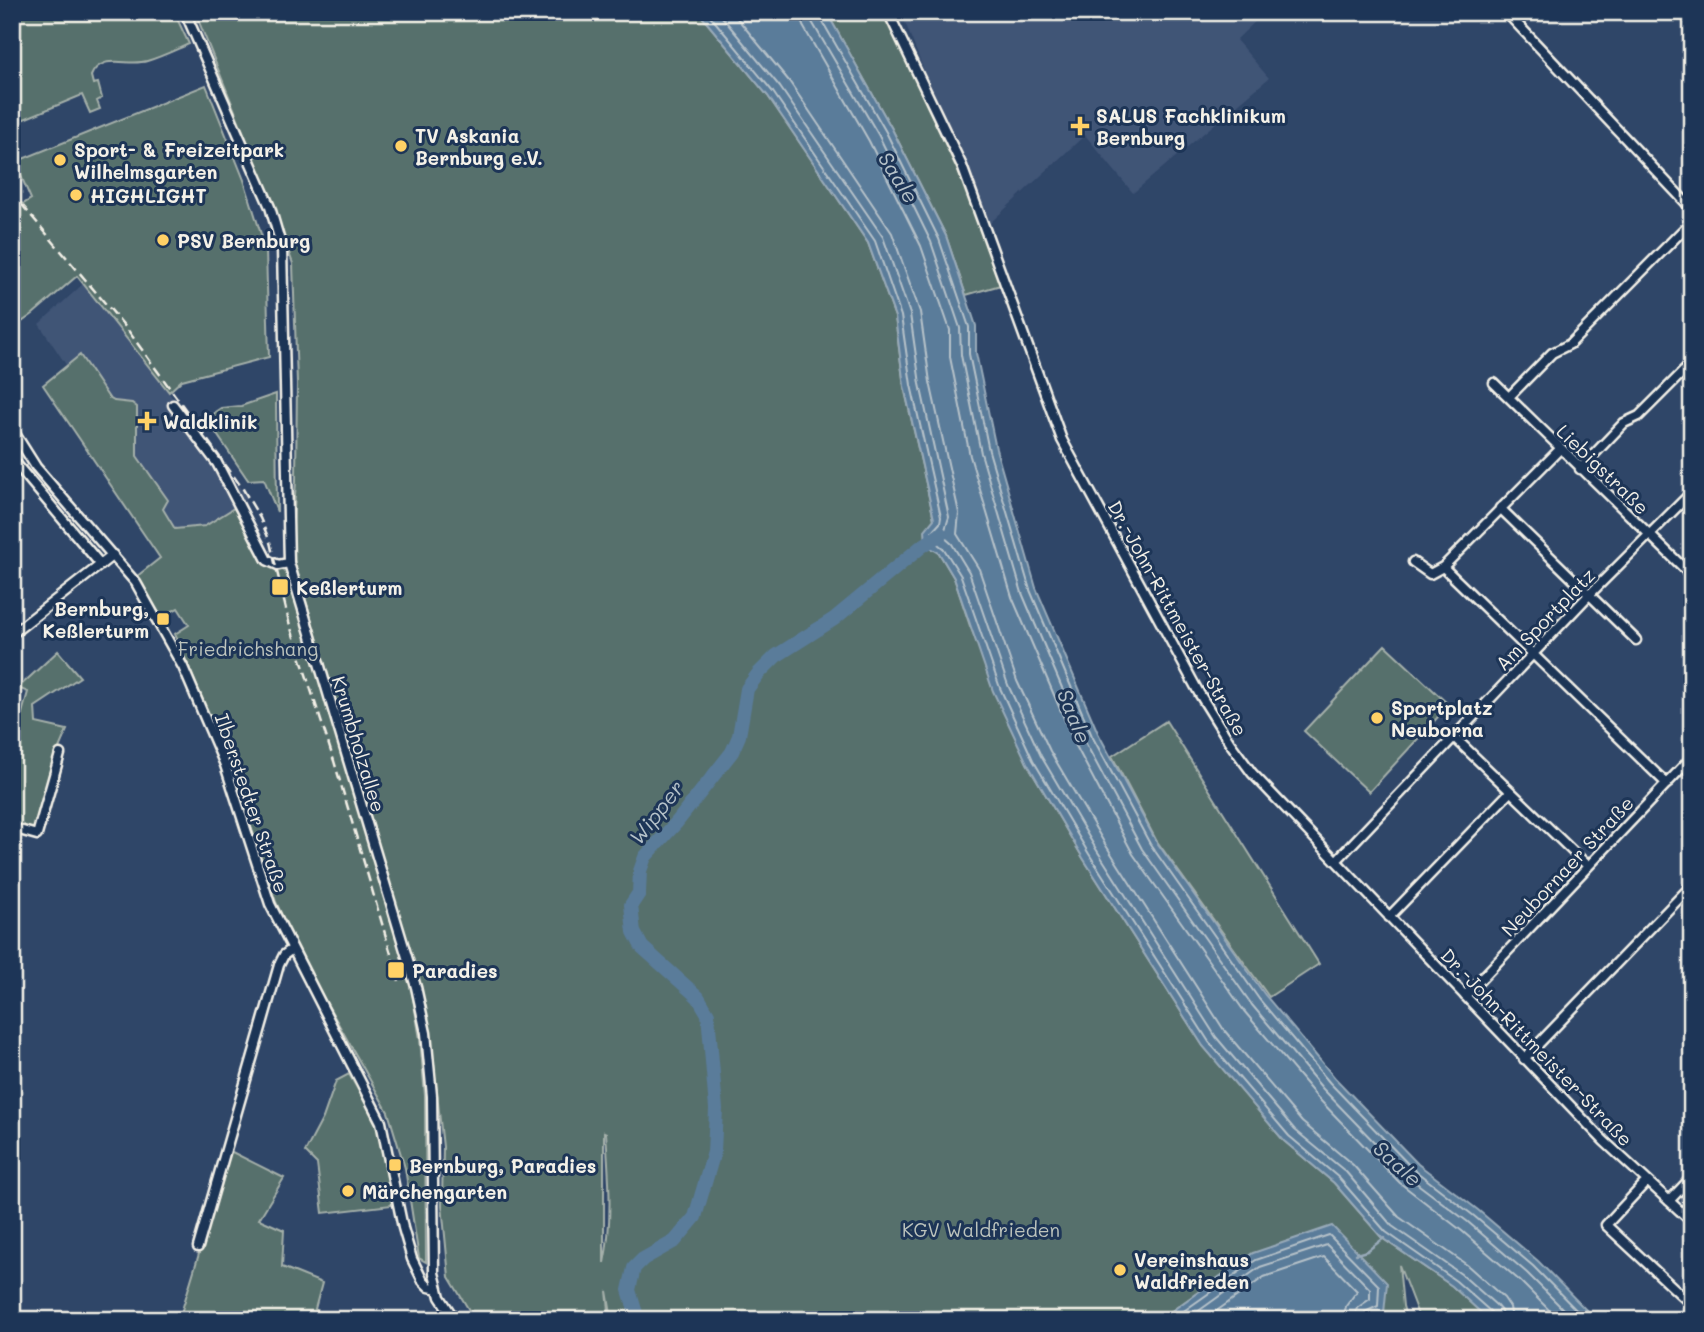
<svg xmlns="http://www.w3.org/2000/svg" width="1704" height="1332" font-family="Mali,sans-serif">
  <rect width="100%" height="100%" fill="#2f4668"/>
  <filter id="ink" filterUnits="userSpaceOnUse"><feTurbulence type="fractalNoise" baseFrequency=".0143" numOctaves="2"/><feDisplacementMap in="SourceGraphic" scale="14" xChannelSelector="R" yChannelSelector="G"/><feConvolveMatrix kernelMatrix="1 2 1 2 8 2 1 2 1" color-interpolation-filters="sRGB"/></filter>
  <g filter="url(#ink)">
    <path fill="#405476" d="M901 12H1265L1236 40 1269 78 1133 193 1085 135 990 223 968 168 942 117Z
      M83 284 214 450 247 498 184 542 39 324Z"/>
    <path fill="#566f6c" stroke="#a5b0aa" stroke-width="2" fill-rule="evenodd" d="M12 12H174L189 44C175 50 161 57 147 61 128 67 101 52 91 76L93 84 98 83 102 98 97 101 100 109 90 113 82 95 12 124Z
      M195 12H698L768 96 868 243 895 317 904 387 934 519 939 553 954 578 970 626 1027 763 1083 858 1203 1046 1284 1141 1334 1183 1382 1238 1452 1286 1489 1320H1420L1399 1265 1403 1306 1407 1320H1354L1384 1313 1253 1253 1159 1320H612L607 1291 610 1320H475L449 1277 442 1205 443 1147 435 1076 422 993 291 550 296 481 297 383 293 264 264 183ZM604 1132 606 1133C609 1176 613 1221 604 1263Z
      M824 12H886L892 31 979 216 1004 284 966 295 946 236 892 129 831 20Z
      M206 85 244 180 266 250 269 357 182 380 169 392 77 276 33 314 12 329V199L23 204 31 199 15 162Z
      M80 355 109 398 114 401 132 403 137 407V456L168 500 163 509 175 529 205 526 234 508 266 564 282 568 291 580 411 986 420 1039 425 1096 426 1262 419 1258 405 1168 388 1112 299 954 276 902 231 767 175 634 189 625 178 608 161 617 136 577 160 558 43 385Z
      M276 394V398L277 512 264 479 248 480 214 430 211 420 215 412 221 408 241 406Z
      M1385 645 1449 705 1369 792 1304 731Z
      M58 651 80 677 35 707 36 723 67 730 56 755 34 829 12 823V749L28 692 18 688Z
      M1166 721 1319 964 1269 997 1156 840 1112 756Z
      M349 1074 380 1129 392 1205 323 1213 317 1164 305 1152 323 1118 336 1081Z
      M230 1151 284 1178 259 1219 284 1230 282 1267 322 1283 315 1309 334 1320H179Z"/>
    <path fill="#5a7b9a" stroke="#98aab9" stroke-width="2" d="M698 12H824L831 20 892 129 946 236 976 326V353L996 449 1036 588 1098 733 1156 841 1265 995 1335 1078 1418 1164 1478 1210 1538 1261 1596 1320H1489L1452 1286 1382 1238 1334 1183 1284 1141 1203 1046 1083 858 1027 763 993 691 954 578 939 553 926 545 925 530 934 519 904 386 895 317 868 243 768 96Z
      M1332 1226 1387 1283 1384 1313 1354 1320H1159L1253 1253Z"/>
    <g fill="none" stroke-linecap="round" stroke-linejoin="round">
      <path stroke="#b6c2c9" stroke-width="2" d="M707 12 773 92 875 241 901 316 911 385 941 517 940 523 932 532 933 540 944 549 961 576 1000 688 1033 760 1089 854 1209 1042 1289 1136 1339 1178 1386 1232 1456 1281 1491 1312 1493 1320
        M718 12 780 87 883 237 910 314 920 384 949 517 943 536 952 544 969 572 1008 685 1041 756 1096 849 1216 1037 1295 1130 1346 1172 1392 1226 1461 1274 1496 1305 1501 1311 1502 1320
        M732 12 789 81 892 233 920 312 930 382 959 513 957 534 979 569 1017 681 1050 751 1105 844 1224 1030 1302 1122 1353 1165 1399 1217 1467 1265 1504 1298 1510 1307 1512 1320
        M800 12 803 26 869 141 921 246 950 330V357L970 456 1012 597 1075 744 1133 854 1244 1011 1316 1096 1400 1183 1462 1231 1520 1281 1559 1320
        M811 12 812 22 879 136 931 242 960 328 961 355 981 453 1022 593 1084 740 1142 849 1252 1005 1323 1089 1407 1176 1468 1222 1527 1273 1574 1320
        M820 12 821 19 886 132 939 239 969 327V354L989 451 1030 590 1092 736 1150 844 1259 999 1330 1083 1413 1169 1474 1216 1533 1266 1586 1320
        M1171 1320 1256 1260 1329 1235 1379 1286 1378 1306 1365 1312 1362 1320
        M1186 1320 1260 1267 1327 1245 1370 1289V1299L1357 1308 1354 1320
        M1204 1320 1264 1277 1324 1257 1357 1291 1346 1306 1343 1320"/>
      <path stroke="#98aab9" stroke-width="2.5" d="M1356 1254 1367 1251 1384 1238"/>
      <path stroke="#5a7b9a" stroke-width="14" d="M638 1320 629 1290 634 1268 643 1259 675 1241 695 1217 714 1152 716 1109 708 1014 698 997 642 947 634 932 631 905 639 893 640 871 645 857 677 822 732 752 739 736 747 689 758 674 776 656 834 619 921 547 941 534"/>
      <defs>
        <path id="minor" d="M185 12 270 207 282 248 289 563 416 987 426 1033 432 1096 434 1273 440 1297 455 1320
          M888 12 962 166 1062 440 1199 693 1230 743 1252 773 1604 1141 1692 1222
          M1506 12 1692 209
          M1494 383 1692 576
          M1509 397 1552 353 1570 344 1692 221
          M173 405 217 463 267 560 278 565 289 563
          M12 429 36 467 136 583 183 667 225 765 270 904 381 1122 403 1228 412 1259 423 1281 429 1287 438 1289
          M12 459 101 565
          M1580 469 1624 423 1639 416 1692 363
          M1500 508 1636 640
          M1413 562 1430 574 1443 567 1667 784
          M1443 567 1560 449
          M12 634 113 555
          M1454 737 1588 866
          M12 828 37 835 60 754
          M1336 861 1589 595 1692 492
          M1389 917 1510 792
          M1465 996 1692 757
          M1524 1059 1692 885
          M1647 1181 1606 1225 1692 1305
          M1669 1201 1692 1177
          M198 1247 279 965 284 955 292 949"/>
      </defs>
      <use href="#minor" stroke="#f4f1e8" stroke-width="13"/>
      <use href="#minor" stroke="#1d3557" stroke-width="8"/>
      <path stroke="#f4f1e8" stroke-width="2.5" stroke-dasharray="10 5" stroke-linecap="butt" d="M12 193 127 329 243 489 260 518 270 542 289 622 334 761 399 981"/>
    </g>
  </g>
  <g fill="#ffd166" stroke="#1d3557" stroke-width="2.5">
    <path d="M1076.5 115.5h7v7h7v7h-7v7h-7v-7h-7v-7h7z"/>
    <circle cx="401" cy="146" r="7"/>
    <circle cx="60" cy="160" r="7"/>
    <circle cx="76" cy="195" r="7"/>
    <circle cx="163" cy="240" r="7"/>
    <path d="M143.5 410.5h7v7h7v7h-7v7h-7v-7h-7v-7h7z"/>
    <rect x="271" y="578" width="18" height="18" rx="3.5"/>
    <rect x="156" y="612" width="14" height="14" rx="3.5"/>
    <circle cx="1377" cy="718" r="7"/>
    <rect x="387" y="961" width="18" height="18" rx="3.5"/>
    <rect x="388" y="1158" width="14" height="14" rx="3.5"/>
    <circle cx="348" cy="1191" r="7"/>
    <circle cx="1120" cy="1270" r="7"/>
  </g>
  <g text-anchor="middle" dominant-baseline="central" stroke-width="6" stroke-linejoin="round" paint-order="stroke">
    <g font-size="19" font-weight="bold" fill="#f4f1e8" stroke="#1d3557" text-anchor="start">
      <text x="1096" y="115">SALUS Fachklinikum<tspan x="1096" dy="22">Bernburg</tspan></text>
      <text x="415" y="135">TV Askania<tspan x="415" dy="22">Bernburg e.V.</tspan></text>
      <text x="74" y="149">Sport- &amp; Freizeitpark<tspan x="74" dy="22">Wilhelmsgarten</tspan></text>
      <text x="90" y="195">HIGHLIGHT</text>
      <text x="177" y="240">PSV Bernburg</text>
      <text x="163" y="421">Waldklinik</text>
      <text x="296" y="587">Keßlerturm</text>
      <text x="149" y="608" text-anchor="end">Bernburg,<tspan x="149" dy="22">Keßlerturm</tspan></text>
      <text x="1391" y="707">Sportplatz<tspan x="1391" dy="22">Neuborna</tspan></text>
      <text x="412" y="970">Paradies</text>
      <text x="409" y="1165">Bernburg, Paradies</text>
      <text x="362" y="1191">Märchengarten</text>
      <text x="1134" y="1259">Vereinshaus<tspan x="1134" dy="22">Waldfrieden</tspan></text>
    </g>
    <g font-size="19" fill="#f4f1e8" stroke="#1d3557">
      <text transform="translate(1603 469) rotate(44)">Liebigstraße</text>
      <text transform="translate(1178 618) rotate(61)">Dr.-John-Rittmeister-Straße</text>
      <text transform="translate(1545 619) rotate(-46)">Am Sportplatz</text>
      <text transform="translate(359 744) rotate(73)">Krumbholzallee</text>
      <text transform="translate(252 803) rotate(71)">Ilberstedter Straße</text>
      <text transform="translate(1567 866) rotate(-47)">Neubornaer Straße</text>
      <text transform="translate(1537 1047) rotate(46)">Dr.-John-Rittmeister-Straße</text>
    </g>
    <g font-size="19" fill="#bdc4bd" stroke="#1d3557">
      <text x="248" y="648">Friedrichshang</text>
      <text x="981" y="1229">KGV Waldfrieden</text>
    </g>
    <g font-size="21" font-style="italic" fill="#b6c2c9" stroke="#1d3557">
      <text transform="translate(899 177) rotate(58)">Saale</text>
      <text transform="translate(1075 716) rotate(68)">Saale</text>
      <text transform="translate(656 812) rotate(-52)">Wipper</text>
      <text transform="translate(1398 1163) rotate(42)">Saale</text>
    </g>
  </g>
  <rect width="1704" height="1332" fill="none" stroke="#1d3557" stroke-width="42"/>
  <rect x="21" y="21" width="1662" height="1290" fill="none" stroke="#f4f1e8" stroke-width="2.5" filter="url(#ink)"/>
</svg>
